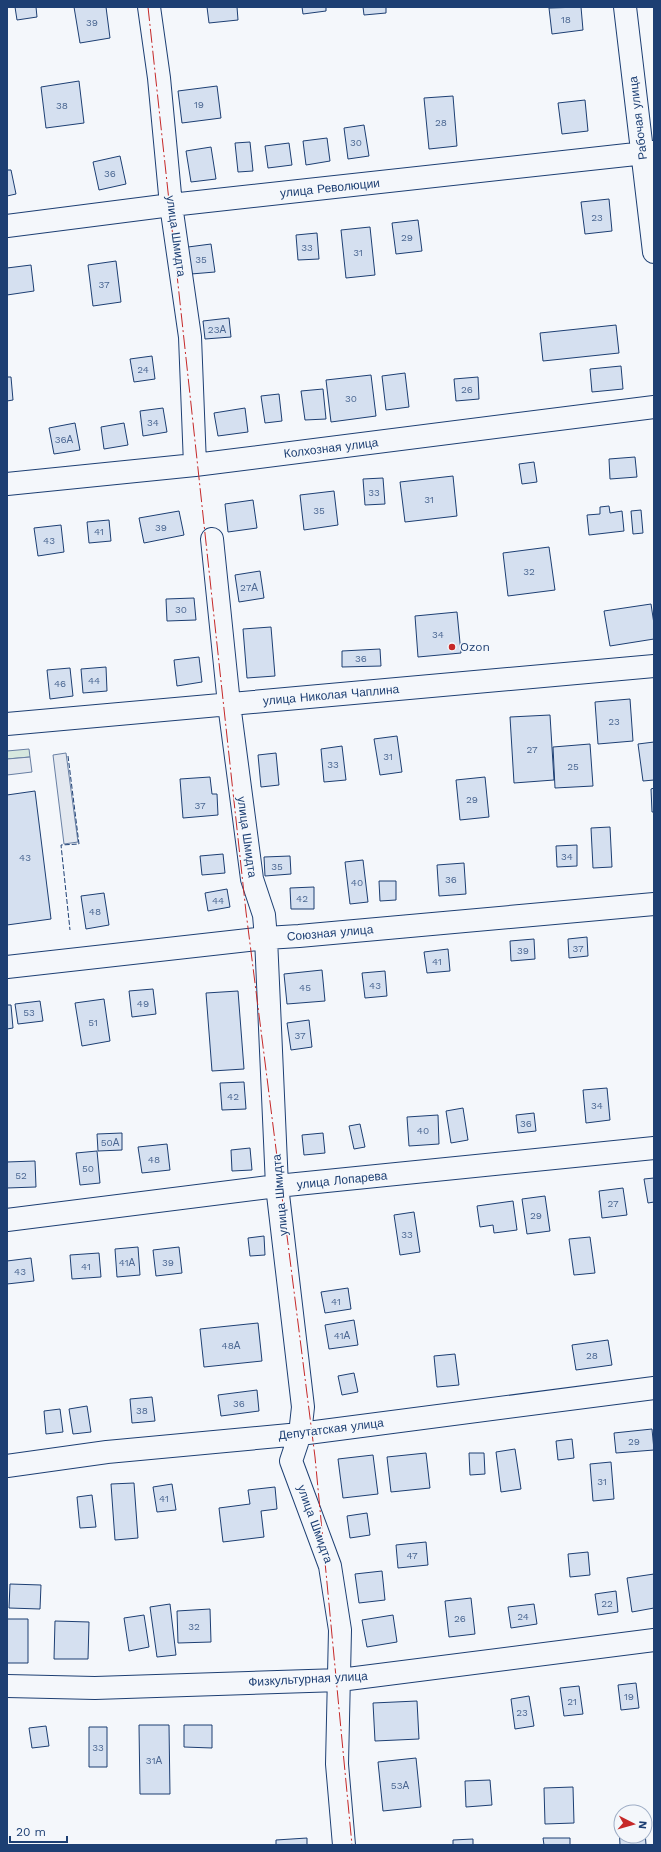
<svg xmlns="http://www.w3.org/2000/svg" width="661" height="1852" font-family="'Work Sans',sans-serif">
  <rect width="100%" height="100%" fill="#f4f7fb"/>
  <path fill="#d7e8df" stroke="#687fa3" d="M29 749 30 757 7 759V751Z"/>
  <path fill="#e3e8f0" stroke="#687fa3" d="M66 753 78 842 64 844 53 755Z
    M30 757 32 772 7 775V759Z"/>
  <path fill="#d5e0f0" stroke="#1d3f73" d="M15 7H36L37 17 17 20Z
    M74 7H106L110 38 80 43Z
    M207 7H237L238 20 209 23Z
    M302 7H326V11L303 14Z
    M363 7H386V13L364 15Z
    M581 7 583 30 552 34 549 8Z
    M79 81 84 123 46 128 41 87Z
    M217 86 221 118 182 123 178 91Z
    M453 96 457 146 429 149 424 98Z
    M585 100 588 131 562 134 558 103Z
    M364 125 369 156 348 159 344 128Z
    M327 138 330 161 306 165 303 141Z
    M250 142 253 171 238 172 235 143Z
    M289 143 292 165 268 168 265 146Z
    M211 147 216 179 191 182 186 151Z
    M120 156 126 184 99 190 93 162Z
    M7 170H11L16 194 7 196Z
    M609 199 612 231 585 234 581 202Z
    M418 220 422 251 396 254 392 223Z
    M370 227 375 275 346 278 341 230Z
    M317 233 319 259 298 260 296 235Z
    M211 244 215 272 191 274 188 247Z
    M116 261 121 302 93 306 88 265Z
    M31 265 34 291 7 295V268Z
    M229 318 231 337 205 339 203 321Z
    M616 325 619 353 543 361 540 333Z
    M152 356 155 379 134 382 130 359Z
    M621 366 623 389 592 392 590 369Z
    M405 373 409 407 386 410 382 376Z
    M371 375 376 416 331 422 326 380Z
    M7 377H11L13 400 7 401Z
    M478 377 479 399 456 401 454 379Z
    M323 389 326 419 305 420 301 391Z
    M279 394 282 421 265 423 261 396Z
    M163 408 167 432 143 436 140 411Z
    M245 408 248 432 218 436 214 413Z
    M75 423 80 450 54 454 49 428Z
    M124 423 128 445 104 449 101 427Z
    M635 457 637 477 610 479 609 459Z
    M534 462 537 482 522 484 519 464Z
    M453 476 457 516 405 522 400 482Z
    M383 478 385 504 365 505 363 479Z
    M334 491 338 525 304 530 300 495Z
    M253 500 257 528 228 532 225 504Z
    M609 506 610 513 622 511 624 531 589 535 587 515 600 514V507Z
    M641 510 643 533 633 534 631 511Z
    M179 511 184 535 144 543 139 518Z
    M109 520 111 541 89 543 87 522Z
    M61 525 64 552 38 556 34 528Z
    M549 547 555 590 508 596 503 553Z
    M260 571 264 598 239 602 235 575Z
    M194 598 196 620 167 621 166 599Z
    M651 604 654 624V639L610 646 604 611Z
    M457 612 461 653 418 657 415 616Z
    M271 627 275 676 247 678 243 629Z
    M380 649 381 666 342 667V651Z
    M199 657 202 682 177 686 174 660Z
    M106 667 107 691 83 693 81 669Z
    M70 668 73 696 50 699 47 670Z
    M630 699 633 741 598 744 595 702Z
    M550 715 554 780 514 783 510 717Z
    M397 736 402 772 380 775 374 739Z
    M654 742V780L643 781 638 744Z
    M590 744 593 786 555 788 553 747Z
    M342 746 346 780 324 782 321 749Z
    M276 753 279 785 261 787 258 755Z
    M210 777 212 794H217L218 815 183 818 180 779Z
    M485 777 489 817 460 820 456 780Z
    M654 788V812H652L651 789Z
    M35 791 51 919 7 925V795Z
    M610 827 612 867 593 868 591 828Z
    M577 845V866L557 867 556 846Z
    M223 854 225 873 202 875 200 856Z
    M290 856 291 874 265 876 264 857Z
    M363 860 368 902 350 904 345 862Z
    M464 863 466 894 439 896 437 865Z
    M379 881H396V900L380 901Z
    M314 887V909H291L290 888Z
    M227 889 230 907 208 911 205 893Z
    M104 893 109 925 86 929 81 896Z
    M587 937 588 956 569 958 568 939Z
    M534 939 535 959 511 961 510 941Z
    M448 949 450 971 427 973 424 952Z
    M322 970 325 1001 287 1004 284 974Z
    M385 971 387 996 365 998 362 973Z
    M153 989 156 1014 132 1017 129 991Z
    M238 991 244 1069 212 1071 206 993Z
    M104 999 110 1041 82 1046 75 1003Z
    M40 1001 43 1021 18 1024 15 1004Z
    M7 1005H11L13 1028 7 1029Z
    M309 1020 312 1047 291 1050 287 1023Z
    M244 1082 246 1109 222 1110 220 1083Z
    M607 1088 610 1120 586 1123 583 1090Z
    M463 1108 468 1140 451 1143 446 1111Z
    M534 1113 536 1131 518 1133 516 1115Z
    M438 1115 439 1144 409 1146 407 1117Z
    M360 1124 365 1147 354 1149 349 1126Z
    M122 1133V1150L98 1151 97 1134Z
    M323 1133 325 1153 304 1155 302 1135Z
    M167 1144 170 1170 142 1173 138 1147Z
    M250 1148 252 1170 232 1171 231 1150Z
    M97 1151 100 1183 80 1185 76 1153Z
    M35 1161 36 1187 7 1188V1162Z
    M654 1178V1202L648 1203 644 1179Z
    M623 1188 627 1215 602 1218 599 1191Z
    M545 1196 550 1231 527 1234 522 1199Z
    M513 1201 517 1230 494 1233 493 1225 480 1227 477 1206Z
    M414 1212 420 1252 400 1255 394 1215Z
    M264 1236 265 1255 250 1256 248 1238Z
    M590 1237 595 1273 574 1275 569 1239Z
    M138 1247 140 1275 117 1277 115 1249Z
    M179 1247 182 1273 156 1276 153 1250Z
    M99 1253 101 1277 72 1279 70 1255Z
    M31 1258 34 1281 7 1284V1261Z
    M348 1288 351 1309 325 1313 321 1292Z
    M354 1320 358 1345 329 1349 325 1325Z
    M258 1323 262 1361 204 1367 200 1329Z
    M608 1340 612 1365 576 1370 572 1345Z
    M455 1354 459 1385 437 1387 434 1356Z
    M354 1373 358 1392 342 1395 338 1376Z
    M257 1390 259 1411 221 1416 218 1395Z
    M152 1397 155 1421 132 1423 130 1399Z
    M87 1406 91 1432 73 1434 69 1409Z
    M60 1409 63 1432 46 1434 44 1411Z
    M652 1429 654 1450 616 1453 614 1433Z
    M572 1439 574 1458 558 1460 556 1441Z
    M515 1449 521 1489 501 1492 496 1452Z
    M426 1453 430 1488 391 1492 387 1457Z
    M469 1453H484L485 1474 470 1475Z
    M373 1455 378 1494 343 1498 338 1459Z
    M611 1462 614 1499 593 1501 590 1464Z
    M134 1483 138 1538 115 1540 111 1484Z
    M172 1484 176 1510 157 1512 153 1487Z
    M275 1487 277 1509 261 1511 264 1537 223 1542 219 1508 250 1504 248 1490Z
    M92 1495 96 1527 80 1528 77 1497Z
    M367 1513 370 1535 350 1538 347 1516Z
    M426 1542 428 1565 398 1568 396 1545Z
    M588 1552 590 1575 570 1577 568 1554Z
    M382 1571 385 1600 359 1603 355 1574Z
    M654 1574V1608L632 1612 627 1578Z
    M10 1584 41 1585 40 1609 9 1608Z
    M616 1591 618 1612 598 1615 595 1594Z
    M471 1598 475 1634 449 1637 445 1601Z
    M170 1604 176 1655 157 1657 150 1607Z
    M534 1604 537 1624 511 1628 508 1607Z
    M210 1609 211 1642 178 1643 177 1611Z
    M144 1615 149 1647 129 1651 124 1618Z
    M393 1615 397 1642 367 1647 362 1620Z
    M7 1619H28V1663H7Z
    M55 1621 89 1622 88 1659H54Z
    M636 1683 639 1708 621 1710 618 1685Z
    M579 1686 583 1714 564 1716 560 1688Z
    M529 1696 534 1726 515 1729 511 1699Z
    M417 1701 419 1739 375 1741 373 1703Z
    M139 1725H169L170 1794H140Z
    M184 1725H212V1748L184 1747Z
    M46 1726 49 1746 32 1748 29 1728Z
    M89 1727H107V1767H89Z
    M416 1758 421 1807 383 1811 378 1762Z
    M490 1780 492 1805 466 1807 465 1781Z
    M573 1787 574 1823 545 1824 544 1788Z
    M619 1825H621V1836H645V1831L646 1845H620Z
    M307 1838V1845H276V1840Z
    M543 1838H570V1845H544Z
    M473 1839V1845H453V1840Z"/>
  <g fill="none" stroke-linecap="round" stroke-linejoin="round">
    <defs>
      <path id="minor" d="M149 7 159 78 171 205 190 337 195 465
        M625 7 654 252
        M7 226 171 205 654 152
        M7 484 195 465 654 407
        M212 539 229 704 252 879 264 915 266 938 277 1186 303 1407 300 1434 291 1461 330 1566 340 1630 337 1764 344 1845
        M7 724 654 666
        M7 967 266 938 299 936 654 904
        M7 1220 277 1186 654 1148
        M7 1466 107 1452 300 1434 654 1388
        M7 1686 95 1688 340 1680 654 1640"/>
    </defs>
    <use href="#minor" stroke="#1d3f73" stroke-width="24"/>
    <use href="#minor" stroke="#f4f7fb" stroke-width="22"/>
    <path stroke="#1d3f73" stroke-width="1" stroke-dasharray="5 2" stroke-linecap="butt" d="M68 756 79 844 61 845 70 930"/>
    <path stroke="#c62828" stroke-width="1" stroke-dasharray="14 3 2 3" stroke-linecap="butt" d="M148 7 246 912 315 1457 352 1845"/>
  </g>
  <circle fill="#c62828" stroke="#f4f7fb" stroke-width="1.5" cx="452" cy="647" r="4"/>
  <g text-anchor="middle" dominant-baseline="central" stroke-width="3" stroke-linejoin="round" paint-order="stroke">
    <g font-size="10" fill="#4b6792">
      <text x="566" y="19">18</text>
      <text x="92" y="22">39</text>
      <text x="199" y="104">19</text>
      <text x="62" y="105">38</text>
      <text x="441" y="122">28</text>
      <text x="356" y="142">30</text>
      <text x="110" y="173">36</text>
      <text x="597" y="217">23</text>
      <text x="407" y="237">29</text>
      <text x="307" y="247">33</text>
      <text x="358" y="252">31</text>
      <text x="201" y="259">35</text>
      <text x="104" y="284">37</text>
      <text x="217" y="329">23А</text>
      <text x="143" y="369">24</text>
      <text x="467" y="389">26</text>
      <text x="351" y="398">30</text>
      <text x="153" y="422">34</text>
      <text x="64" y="439">36А</text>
      <text x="374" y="492">33</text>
      <text x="429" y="499">31</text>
      <text x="319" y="510">35</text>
      <text x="161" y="527">39</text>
      <text x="99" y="531">41</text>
      <text x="49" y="540">43</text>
      <text x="529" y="571">32</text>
      <text x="249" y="587">27А</text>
      <text x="181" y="609">30</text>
      <text x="438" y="634">34</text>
      <text x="361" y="658">36</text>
      <text x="94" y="680">44</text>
      <text x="60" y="683">46</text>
      <text x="614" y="721">23</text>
      <text x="532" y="749">27</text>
      <text x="388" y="756">31</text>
      <text x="333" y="764">33</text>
      <text x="573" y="766">25</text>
      <text x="472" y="799">29</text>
      <text x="200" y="805">37</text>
      <text x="567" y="856">34</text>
      <text x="25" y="857">43</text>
      <text x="277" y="866">35</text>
      <text x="451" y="879">36</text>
      <text x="357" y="882">40</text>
      <text x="302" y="898">42</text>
      <text x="218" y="900">44</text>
      <text x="95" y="911">48</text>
      <text x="578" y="948">37</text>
      <text x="523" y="950">39</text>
      <text x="437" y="961">41</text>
      <text x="375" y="985">43</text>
      <text x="305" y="987">45</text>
      <text x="143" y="1003">49</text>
      <text x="29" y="1012">53</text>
      <text x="93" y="1022">51</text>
      <text x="300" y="1035">37</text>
      <text x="233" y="1096">42</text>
      <text x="597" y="1105">34</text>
      <text x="526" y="1123">36</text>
      <text x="423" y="1130">40</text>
      <text x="110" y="1142">50А</text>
      <text x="154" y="1159">48</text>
      <text x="88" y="1168">50</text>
      <text x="21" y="1175">52</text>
      <text x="613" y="1203">27</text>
      <text x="536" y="1215">29</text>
      <text x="407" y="1234">33</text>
      <text x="127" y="1262">41А</text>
      <text x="168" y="1262">39</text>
      <text x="86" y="1266">41</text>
      <text x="20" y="1271">43</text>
      <text x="336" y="1301">41</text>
      <text x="342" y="1335">41А</text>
      <text x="231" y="1345">48А</text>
      <text x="592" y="1355">28</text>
      <text x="239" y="1403">36</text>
      <text x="142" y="1410">38</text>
      <text x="634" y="1441">29</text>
      <text x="602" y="1481">31</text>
      <text x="164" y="1498">41</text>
      <text x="412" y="1555">47</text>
      <text x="607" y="1603">22</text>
      <text x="523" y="1616">24</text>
      <text x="460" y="1618">26</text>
      <text x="194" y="1626">32</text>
      <text x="629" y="1696">19</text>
      <text x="572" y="1701">21</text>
      <text x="522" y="1712">23</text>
      <text x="98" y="1747">33</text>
      <text x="154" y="1760">31А</text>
      <text x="400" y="1785">53А</text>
    </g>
    <g font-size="12" fill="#1d3f73" stroke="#f4f7fb">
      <text transform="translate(638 118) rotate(-97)">Рабочая улица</text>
      <text transform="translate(330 188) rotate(-6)">улица Революции</text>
      <text transform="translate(176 236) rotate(82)">улица Шмидта</text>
      <text transform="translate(331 448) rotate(-7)">Колхозная улица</text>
      <text transform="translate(331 695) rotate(-5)">улица Николая Чаплина</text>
      <text transform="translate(247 837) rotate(82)">улица Шмидта</text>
      <text transform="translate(330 933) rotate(-5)">Союзная улица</text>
      <text transform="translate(342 1180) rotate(-6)">улица Лопарева</text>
      <text transform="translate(280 1195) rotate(-95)">улица Шмидта</text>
      <text transform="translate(331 1429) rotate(-7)">Депутатская улица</text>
      <text transform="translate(315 1524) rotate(70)">улица Шмидта</text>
      <text transform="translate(308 1679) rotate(-3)">Физкультурная улица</text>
    </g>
    <g font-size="12" fill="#1d3f73" stroke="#f4f7fb" text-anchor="start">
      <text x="460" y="647">Ozon</text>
    </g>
  </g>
  <rect width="661" height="1852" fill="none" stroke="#1d3f73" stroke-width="16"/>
  <g transform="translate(633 1824) rotate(96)"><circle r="19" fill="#f4f7fb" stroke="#9eadc5"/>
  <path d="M0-3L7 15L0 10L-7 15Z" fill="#c62828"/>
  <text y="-6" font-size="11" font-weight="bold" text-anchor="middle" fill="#1d3f73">N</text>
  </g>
  <path d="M10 1836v6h57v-6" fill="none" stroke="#1d3f73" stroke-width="2"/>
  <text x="16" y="1836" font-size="12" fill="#1d3f73" stroke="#f4f7fb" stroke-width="3" paint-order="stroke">20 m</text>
</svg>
